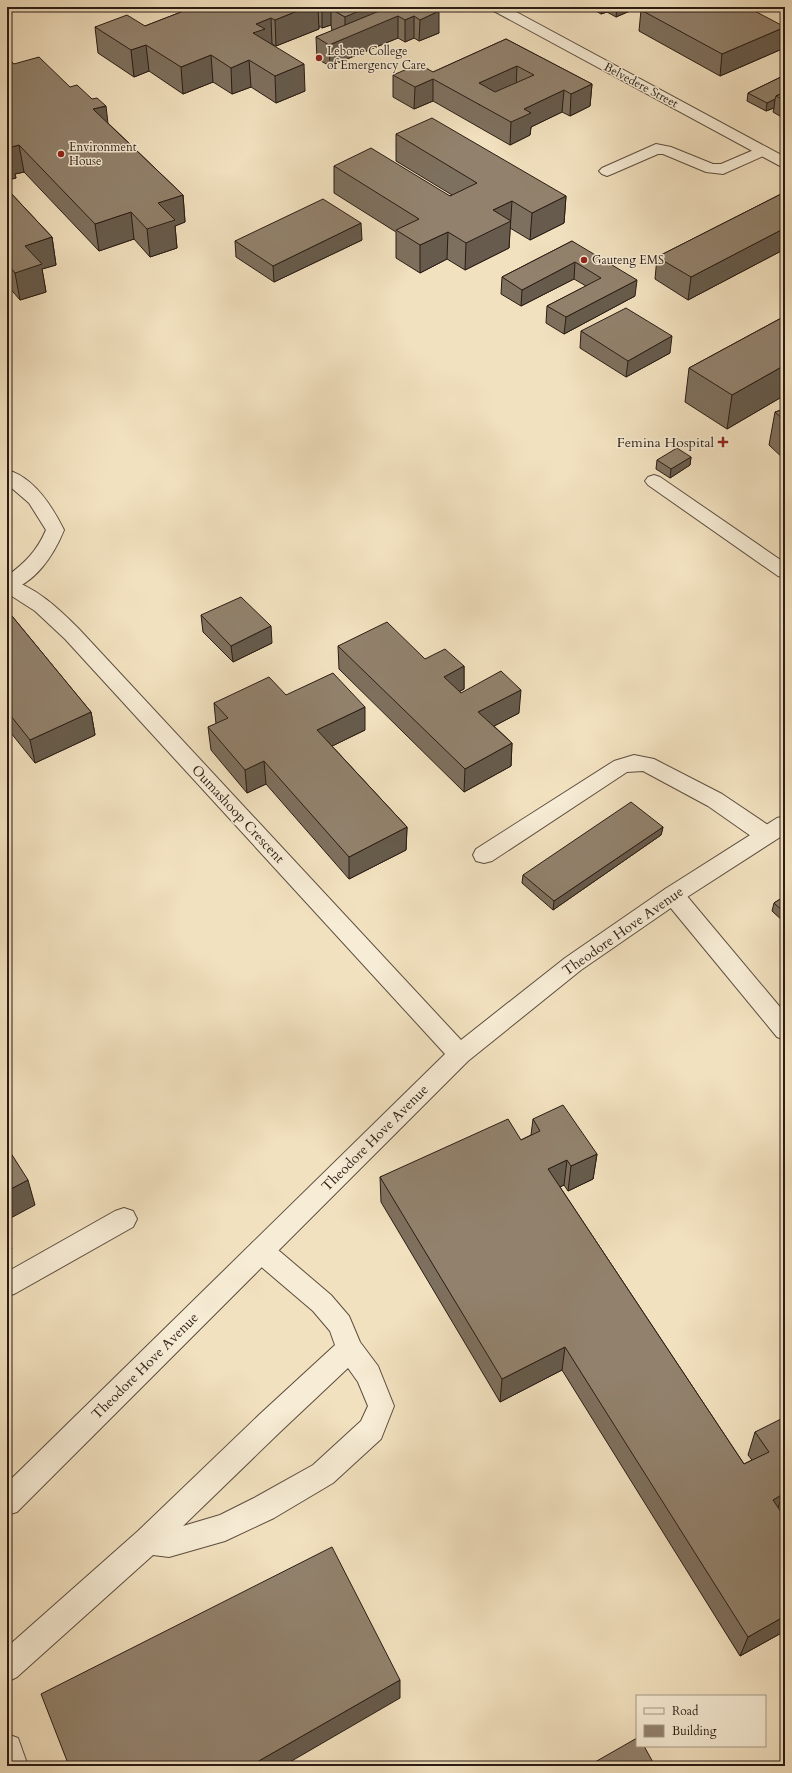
<svg xmlns="http://www.w3.org/2000/svg" width="792" height="1773" font-family="Cardo,serif">
  <rect width="100%" height="100%" fill="#f2e1bf"/>
  <filter id="stains"><feTurbulence type="fractalNoise" baseFrequency=".005" numOctaves="4"/><feColorMatrix values="0 0 0 0 .2 0 0 0 0 .09 0 0 0 0 .02 0 0 0 .5 -.17"/></filter>
  <radialGradient id="worn" r=".72"><stop offset=".6" stop-color="#630" stop-opacity="0"/><stop offset="1" stop-color="#630" stop-opacity=".3"/></radialGradient>
  <g fill="none" stroke-linecap="round" stroke-linejoin="round">
    <defs>
      <path id="service" d="M656 144 671 147 713 164H721L763 146 768 148 771 151 768 154 723 174 706 172 663 154H658L612 174 607 176 602 174 599 171 602 168Z
        M7 470C34 477 52 506 64 530 54 555 35 584 7 591V576C25 563 37 551 46 530L29 503 7 484Z
        M634 755 654 759 722 794 774 829 777 835 774 841 766 843 758 841 708 806 643 771 627 772 492 861 484 863 476 861 473 855 476 849 614 761Z
        M673 887 681 889 785 1013V1040L777 1037 665 901 662 895 665 889Z
        M124 1208 133 1211 137 1219 133 1227 16 1293 7 1297V1272L115 1211Z
        M261 1240 270 1243 331 1295 349 1316 360 1342 378 1366 394 1406 381 1439 333 1483 274 1518 225 1541 169 1557 153 1555 17 1677 7 1682V1647L138 1531 260 1414 335 1345 330 1331 313 1311 252 1259 248 1251 252 1243ZM348 1368 358 1382 368 1406 361 1421 313 1465 254 1498 220 1515 183 1526 280 1432Z
        M7 1734 18 1738 28 1766H7Z"/>
      <path id="minor" d="M490 7H507L785 157V168L780 166 492 10Z
        M654 475 660 477 785 563V578L778 576 648 485 645 481 648 477Z
        M7 579C35 586 59 609 79 629L461 1040 565 958 665 889 777 818 785 816V834L681 901 581 970 468 1061 17 1512 7 1515V1483L445 1054 65 639 35 611 7 593Z"/>
    </defs>
    <use href="#service" stroke="#5c4d3f" stroke-width="2"/>
    <use href="#minor" stroke="#5c4d3f" stroke-width="2"/>
    <use href="#service" fill="#f7ecd5" fill-rule="evenodd"/>
    <use href="#minor" fill="#f7ecd5" fill-rule="evenodd"/>
  </g>
  <path fill="#7e705e" stroke="#2a1c14" d="M194 7H431L439 33 419 41 414 38 405 42 398 38 330 66 317 59 316 37 332 31 331 25 322 28 319 26V29L276 46 272 44 305 91 276 103 251 87 232 94 213 82 183 94 149 71 134 77 98 53 95 27 145 26Z
    M589 7H639L616 17 607 12 601 14Z
    M777 7H785V11Z
    M641 10 785 27V31L782 49 720 76 639 31Z
    M506 39 592 84 590 106 570 116 562 112 531 127 530 135 510 145 433 101 414 109 393 97V75L433 72Z
    M7 58 14 64 108 123 183 195 185 222 175 226 177 248 150 257 134 239 99 251 24 172 15 174 16 178 8 180 7 179Z
    M785 75V119L773 112 774 108 766 111 747 101 748 93Z
    M396 134 566 196 564 223 530 240 510 228 509 248 465 270 447 259 420 273 396 258V232L334 193V166L450 196 452 195 396 161Z
    M7 189 52 237 56 265 42 269 46 292 20 300 7 285Z
    M785 192V249L688 300 655 279 657 257Z
    M362 240 274 282 236 257 235 241Z
    M572 241 635 296 564 334 546 323 547 306 586 286 574 279 521 306 501 294 502 277Z
    M785 316V395L727 429 685 402 689 368Z
    M581 331 670 353 626 377 580 348Z
    M785 405V460L769 445 775 412 784 409Z
    M691 457 690 465 670 478 656 469 657 460Z
    M7 610 91 712 95 735 35 763 7 728Z
    M201 615 272 643 233 662 203 632Z
    M338 646 425 659 464 666V689L459 692 461 693 519 713 494 726 512 743 511 766 464 792 339 669Z
    M286 695 365 730 332 746 407 827 406 850 349 879 266 784 247 793 211 750 208 727 216 724 214 703Z
    M663 827 661 835 553 910 522 883 523 875Z
    M785 896V923L772 911 774 903Z
    M533 1119 597 1154 593 1179 568 1191 564 1185 560 1187 744 1464 752 1460 748 1455 755 1432 785 1425V1631L740 1656 562 1370 500 1402 381 1202 380 1177 521 1140 531 1135Z"/>
  <path fill="#665b4c" stroke="#2a1c14" d="M307 7H318L319 29 276 46 275 20Z
    M322 7H387V20L398 16V38L330 66 329 45 345 38V17L331 9V25L322 28Z
    M602 7H607V12L601 14Z
    M617 7H639L616 17Z
    M439 11V33L419 41 420 20Z
    M414 16V38L405 42V20Z
    M271 18 272 44 266 46 253 33 256 24Z
    M785 27V31L782 49 720 76 722 54Z
    M146 45 149 71 134 77 131 50Z
    M211 55 213 82 183 94 181 67Z
    M249 60 251 87 232 94 231 68Z
    M304 64 305 91 276 103 275 76Z
    M517 66 516 88 479 105V83Z
    M433 79V101L414 109 415 87Z
    M592 84 590 106 570 116 571 94Z
    M564 90 562 112 531 127 530 135 510 145 511 122 524 109Z
    M775 99 774 108 766 111 767 103Z
    M106 106 109 132 93 109Z
    M19 145 24 172 15 174 16 178 8 180 7 175V152L8 148Z
    M183 195 185 222 175 226 177 248 150 257 147 229 158 203Z
    M566 196 564 223 530 240 532 213Z
    M512 201 509 248 465 270 466 243 493 210Z
    M131 212 134 239 99 251 95 224Z
    M361 223 362 240 274 282 273 266Z
    M785 228V249L688 300 691 277Z
    M448 232 447 259 420 273V245Z
    M52 237 56 265 42 269 46 292 20 300 15 273 25 246Z
    M575 262 574 279 521 306 522 290Z
    M637 280 635 296 564 334 566 317Z
    M672 336 670 353 626 377 628 361Z
    M785 365V395L727 429 732 395Z
    M691 457 690 465 670 478 671 469Z
    M271 626 272 643 233 662 231 646Z
    M464 666V689L443 700 444 677Z
    M521 690 519 713 477 735 478 712Z
    M365 707V730L318 753 317 730Z
    M91 712 95 735 35 763 30 740Z
    M512 743 511 766 464 792 465 769Z
    M264 761 266 784 247 793 245 770Z
    M407 827 406 850 349 879V857Z
    M663 827 661 835 553 910 554 901Z
    M597 1154 593 1179 568 1191 571 1166Z
    M567 1160 564 1185 545 1194 548 1169Z
    M28 1180 35 1205 7 1220V1191Z
    M7 1231 12 1249 7 1252Z
    M565 1347 562 1370 500 1402 502 1379Z
    M783 1494 775 1516 773 1500Z
    M785 1509V1520L780 1523Z
    M785 1616V1631L740 1656 748 1637Z
    M400 1680V1698L283 1766H250Z"/>
  <path fill="#92826d" stroke="#2a1c14" fill-rule="evenodd" d="M194 7H307L275 20 271 18 256 24 265 29 253 33 304 64 275 76 249 60 231 68 211 55 181 67 146 45 131 50 95 27 127 15 145 26Z
    M336 7H368L345 17 331 9Z
    M389 7H431L439 11 420 20 414 16 405 20 398 16 329 45 316 37Z
    M648 7H747L785 27 722 54 641 10Z
    M506 39 592 84 571 94 564 90 524 109 531 113 511 122 433 79 415 87 393 75 419 64 433 72ZM517 66 534 75 495 92 479 83Z
    M39 57 70 87 77 85 92 99 97 98 106 106 93 109 183 195 158 203 175 220 147 229 131 212 95 224 19 145 8 148 11 151 7 152V58L14 64Z
    M785 75V92L776 96 775 99 767 103 748 93Z
    M785 92V101L776 96Z
    M432 118 566 196 532 213 512 201 493 210 511 221 466 243 448 232 420 245 396 230 419 219 334 166 371 148 450 196 477 183 396 134Z
    M7 189 52 237 25 246 42 264 15 273 7 263Z
    M785 192V228L691 277 657 257Z
    M323 199 361 223 273 266 235 241Z
    M572 241 637 280 566 317 547 306 601 278 575 262 522 290 502 277Z
    M626 308 672 336 628 361 581 331Z
    M785 316V365L732 395 689 368Z
    M785 409V421L775 412Z
    M677 448 691 457 671 469 657 460Z
    M241 597 271 626 231 646 201 615Z
    M7 610 91 712 30 740 7 711Z
    M387 622 425 659 445 649 464 666 444 677 461 693 501 671 521 690 478 712 512 743 465 769 338 646Z
    M333 673 365 707 317 730 407 827 349 857 264 761 245 770 208 727 228 718 214 703 269 677 286 695Z
    M631 802 663 827 554 901 523 875Z
    M785 896V913L774 903Z
    M563 1105 597 1154 571 1166 567 1160 548 1169 744 1464 769 1452 755 1432 781 1419 785 1425V1497L783 1494 773 1500 785 1518V1616L748 1637 565 1347 502 1379 380 1177 508 1119 521 1140 540 1131 533 1119Z
    M7 1147 28 1180 7 1191Z
    M332 1547 400 1680 250 1766H69L41 1694Z
    M637 1738V1746H644L655 1766H588Z"/>
  <g fill="#8f2418" stroke="#f7ecd5" stroke-width="1.5">
    <circle cx="319" cy="58" r="4"/>
    <circle cx="61" cy="154" r="4"/>
    <circle cx="584" cy="260" r="4"/>
    <path d="M721 436h4v4h4v4h-4v4h-4v-4h-4v-4h4z"/>
  </g>
  <g text-anchor="middle" dominant-baseline="central" stroke-width="3" stroke-linejoin="round" paint-order="stroke">
    <g font-size="12" fill="#2a1c14" stroke="#f7ecd5" text-anchor="start">
      <text x="327" y="51">Lebone College<tspan x="327" dy="14">of Emergency Care</tspan></text>
      <text x="69" y="147">Environment<tspan x="69" dy="14">House</tspan></text>
      <text x="592" y="260">Gauteng EMS</text>
    </g>
    <g font-size="12" fill="#2a1c14" stroke="#f7ecd5">
      <text transform="translate(641 85) rotate(28)">Belvedere Street</text>
    </g>
    <g font-size="14" fill="#2a1c14" stroke="#f7ecd5" text-anchor="end">
      <text x="714" y="442">Femina Hospital</text>
    </g>
    <g font-size="14" fill="#2a1c14" stroke="#f7ecd5">
      <text transform="translate(238 814) rotate(47)">Oumashoop Crescent</text>
      <text transform="translate(623 931) rotate(-35)">Theodore Hove Avenue</text>
      <text transform="translate(375 1138) rotate(-45)">Theodore Hove Avenue</text>
      <text transform="translate(145 1366) rotate(-45)">Theodore Hove Avenue</text>
    </g>
  </g>
  <rect width="792" height="1773" fill="none" stroke="#f2e1bf" stroke-width="24"/>
  <rect x="8" y="8" width="776" height="1757" fill="none" stroke="#2a1c14" stroke-width="2"/>
  <rect x="12" y="12" width="768" height="1749" fill="none" stroke="#2a1c14"/>
  <rect x="636" y="1695" width="130" height="52" fill="#f7ecd5" stroke="#a59988"/>
  <rect x="644" y="1708" width="20" height="6" fill="#f7ecd5" stroke="#a59988"/>
  <text x="672" y="1715" font-size="12" fill="#2a1c14">Road</text>
  <rect x="644" y="1725" width="20" height="12" fill="#92826d" stroke="#a59988"/>
  <text x="672" y="1735" font-size="12" fill="#2a1c14">Building</text>
  <rect width="100%" height="100%" filter="url(#stains)"/>
  <rect width="100%" height="100%" fill="url(#worn)"/>
</svg>
